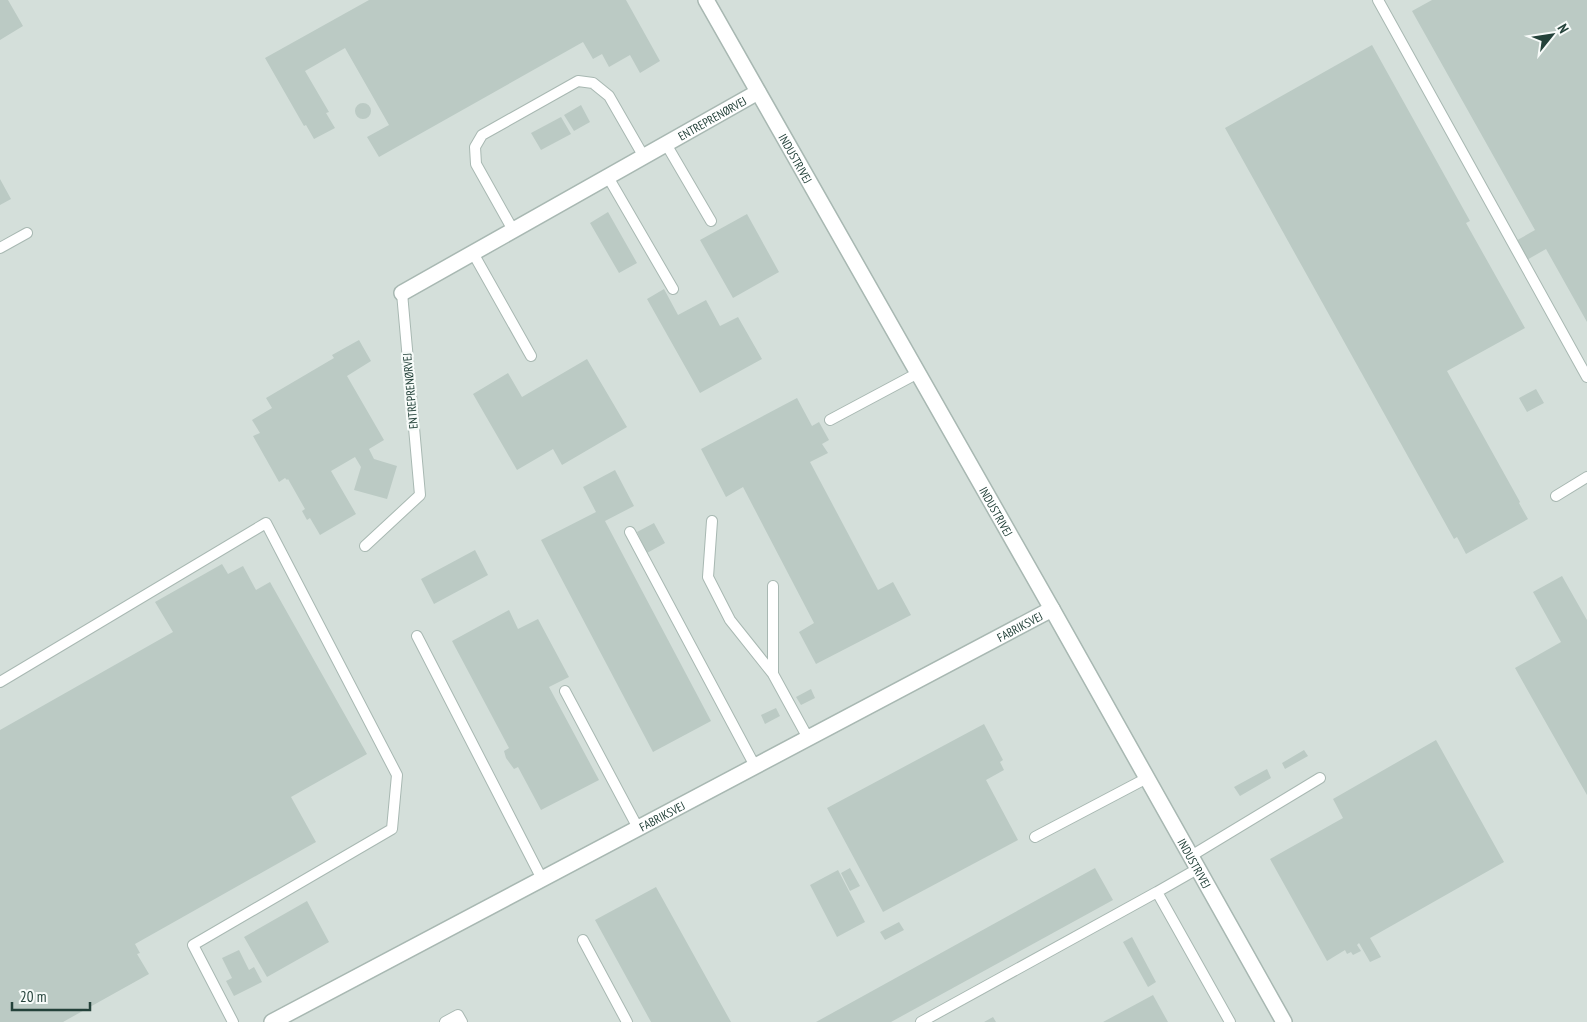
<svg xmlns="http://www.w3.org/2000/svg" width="1587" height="1022" font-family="'PT Sans Narrow',sans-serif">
  <rect width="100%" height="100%" fill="#e6efeb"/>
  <path fill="#d4dfda" d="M0 0H1587V1022H0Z"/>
  <path fill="#bbcac4" d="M0 0H8L23 26 0 40Z
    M369 0H626L660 61 640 73 630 55 609 67 602 54 593 59 583 42 379 157 367 137 389 125 345 48 305 71 329 112 326 113 335 128 314 139 306 125 304 126 265 58Z
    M1432 0H1587V322L1546 249 1525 261 1514 242 1535 230 1412 11Z
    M1372 45 1470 221 1466 223 1525 328 1447 371 1520 502 1519 503 1528 519 1466 554 1457 537 1454 539 1225 128Z
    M355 111a8 8 0 1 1 16 0a8 8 0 1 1-16 0Z
    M581 105 590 122 574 131 564 115Z
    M561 117 571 134 541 150 531 133Z
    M0 179 11 199 0 205Z
    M608 212 637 263 619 273 590 223Z
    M747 214 779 272 733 298 700 240Z
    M664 289 678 315 706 300 720 326 738 317 762 359 700 393 647 299Z
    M359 340 371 361 347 376 384 440 369 449 374 459 397 466 387 499 354 490 361 467 355 457 331 471 356 514 320 535 310 518 307 520 302 511 305 509 288 479 287 480 285 478 279 482 253 436 260 433 252 420 272 408 266 398 334 358 332 355Z
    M587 359 627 427 562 465 553 449 517 470 473 394 508 373 522 397Z
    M1536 389 1544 403 1527 412 1519 398Z
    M797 398 812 426 819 422 829 440 822 444 828 453 810 462 878 590 893 582 911 615 816 664 799 632 814 623 743 487 726 497 701 449Z
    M615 470 634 506 605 521 711 721 653 752 541 540 596 512 583 487Z
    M654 523 665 543 647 553 637 532Z
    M475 550 488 575 434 604 421 579Z
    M222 564 228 574 243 566 256 590 270 582 367 754 291 797 316 842 135 944 140 953 137 954 149 974 63 1022H0V730L173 632 155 602Z
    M1562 576 1587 620V795L1515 668 1561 642 1533 592Z
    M509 610 518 629 538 619 569 677 549 687 599 780 541 810 518 767 514 769 506 758 504 751 509 748 452 641Z
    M811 689 815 698 801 705 796 697Z
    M776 708 780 716 765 724 761 715Z
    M984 724 1003 760 1000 762 1004 770 986 780 1018 840 883 912 827 808Z
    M1436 740 1504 862 1370 938 1381 957 1370 962 1359 943 1357 945 1361 951 1353 955 1351 952 1347 954 1345 950 1327 961 1270 859 1343 818 1333 799Z
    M1304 750 1308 756 1285 769 1282 763Z
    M1267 769 1271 778 1240 796 1234 787Z
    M850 868 860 886 850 891 841 873Z
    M1095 868 1113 900 891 1022H816Z
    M838 870 865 922 837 937 810 885Z
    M656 887 731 1022H651L595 920Z
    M307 901 329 942 267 977 244 937Z
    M899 922 904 930 885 940 880 932Z
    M1132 937 1156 982 1148 987 1123 942Z
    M239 950 249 970 254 967 262 982 234 996 226 981 232 978 222 958Z
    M1153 995 1168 1022H1103Z
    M993 1017 996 1022H984Z"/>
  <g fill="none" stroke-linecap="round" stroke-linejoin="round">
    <defs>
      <path id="lane" d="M1378 0 1587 377
        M666 144 711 221
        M608 177 673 289
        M513 230 476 164 475 147 482 135 578 81 593 83 609 96 644 157
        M0 248 27 233
        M473 253 531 356
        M830 420 918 373
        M1556 496 1587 477
        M712 521 708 577 730 620 773 674V586
        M630 532 755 766
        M365 546 420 495 402 293
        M417 636 542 879
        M773 674 808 738
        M0 682 266 523 397 775 392 829 193 945 233 1022
        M565 691 638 828
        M1035 837 1147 778
        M1191 856 1320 778
        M1199 868 1157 892 1230 1022
        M583 940 627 1022
        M445 1022 458 1015 462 1022
        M921 1022 1157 892"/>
      <g id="street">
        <path id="s1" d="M706 0 1052 609 1284 1022"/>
        <path id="s2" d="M402 293 758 92"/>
        <path id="s3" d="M272 1022 1052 609"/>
      </g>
    </defs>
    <use href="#lane" stroke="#a8b8b2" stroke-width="12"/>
    <use href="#street" stroke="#a8b8b2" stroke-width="18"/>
    <use href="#lane" stroke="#fff" stroke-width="10"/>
    <use href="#street" stroke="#fff" stroke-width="15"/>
  </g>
  <g text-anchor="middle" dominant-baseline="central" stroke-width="4.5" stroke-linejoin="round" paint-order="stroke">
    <g font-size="12" fill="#24423a" stroke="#f7fbf9">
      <text stroke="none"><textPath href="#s2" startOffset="356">ENTREPRENØRVEJ</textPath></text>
      <text stroke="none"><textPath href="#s1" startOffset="182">INDUSTRIVEJ</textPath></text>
      <text transform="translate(410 391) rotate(-95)">ENTREPRENØRVEJ</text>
      <text stroke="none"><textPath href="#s1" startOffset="588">INDUSTRIVEJ</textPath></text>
      <text stroke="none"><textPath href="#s3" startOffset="846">FABRIKSVEJ</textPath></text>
      <text stroke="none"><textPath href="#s3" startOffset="441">FABRIKSVEJ</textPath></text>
      <text stroke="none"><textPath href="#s1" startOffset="992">INDUSTRIVEJ</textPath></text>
    </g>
  </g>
  <g transform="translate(1552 35) rotate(60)" stroke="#f7fbf9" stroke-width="4" paint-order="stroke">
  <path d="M0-4L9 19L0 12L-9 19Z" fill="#24423a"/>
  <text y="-8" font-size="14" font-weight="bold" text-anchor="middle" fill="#24423a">N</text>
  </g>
  <path d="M12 1002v8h78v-8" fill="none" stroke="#24423a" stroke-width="2.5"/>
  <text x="20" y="1002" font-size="15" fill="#24423a" stroke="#f7fbf9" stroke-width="4" paint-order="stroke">20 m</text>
</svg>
